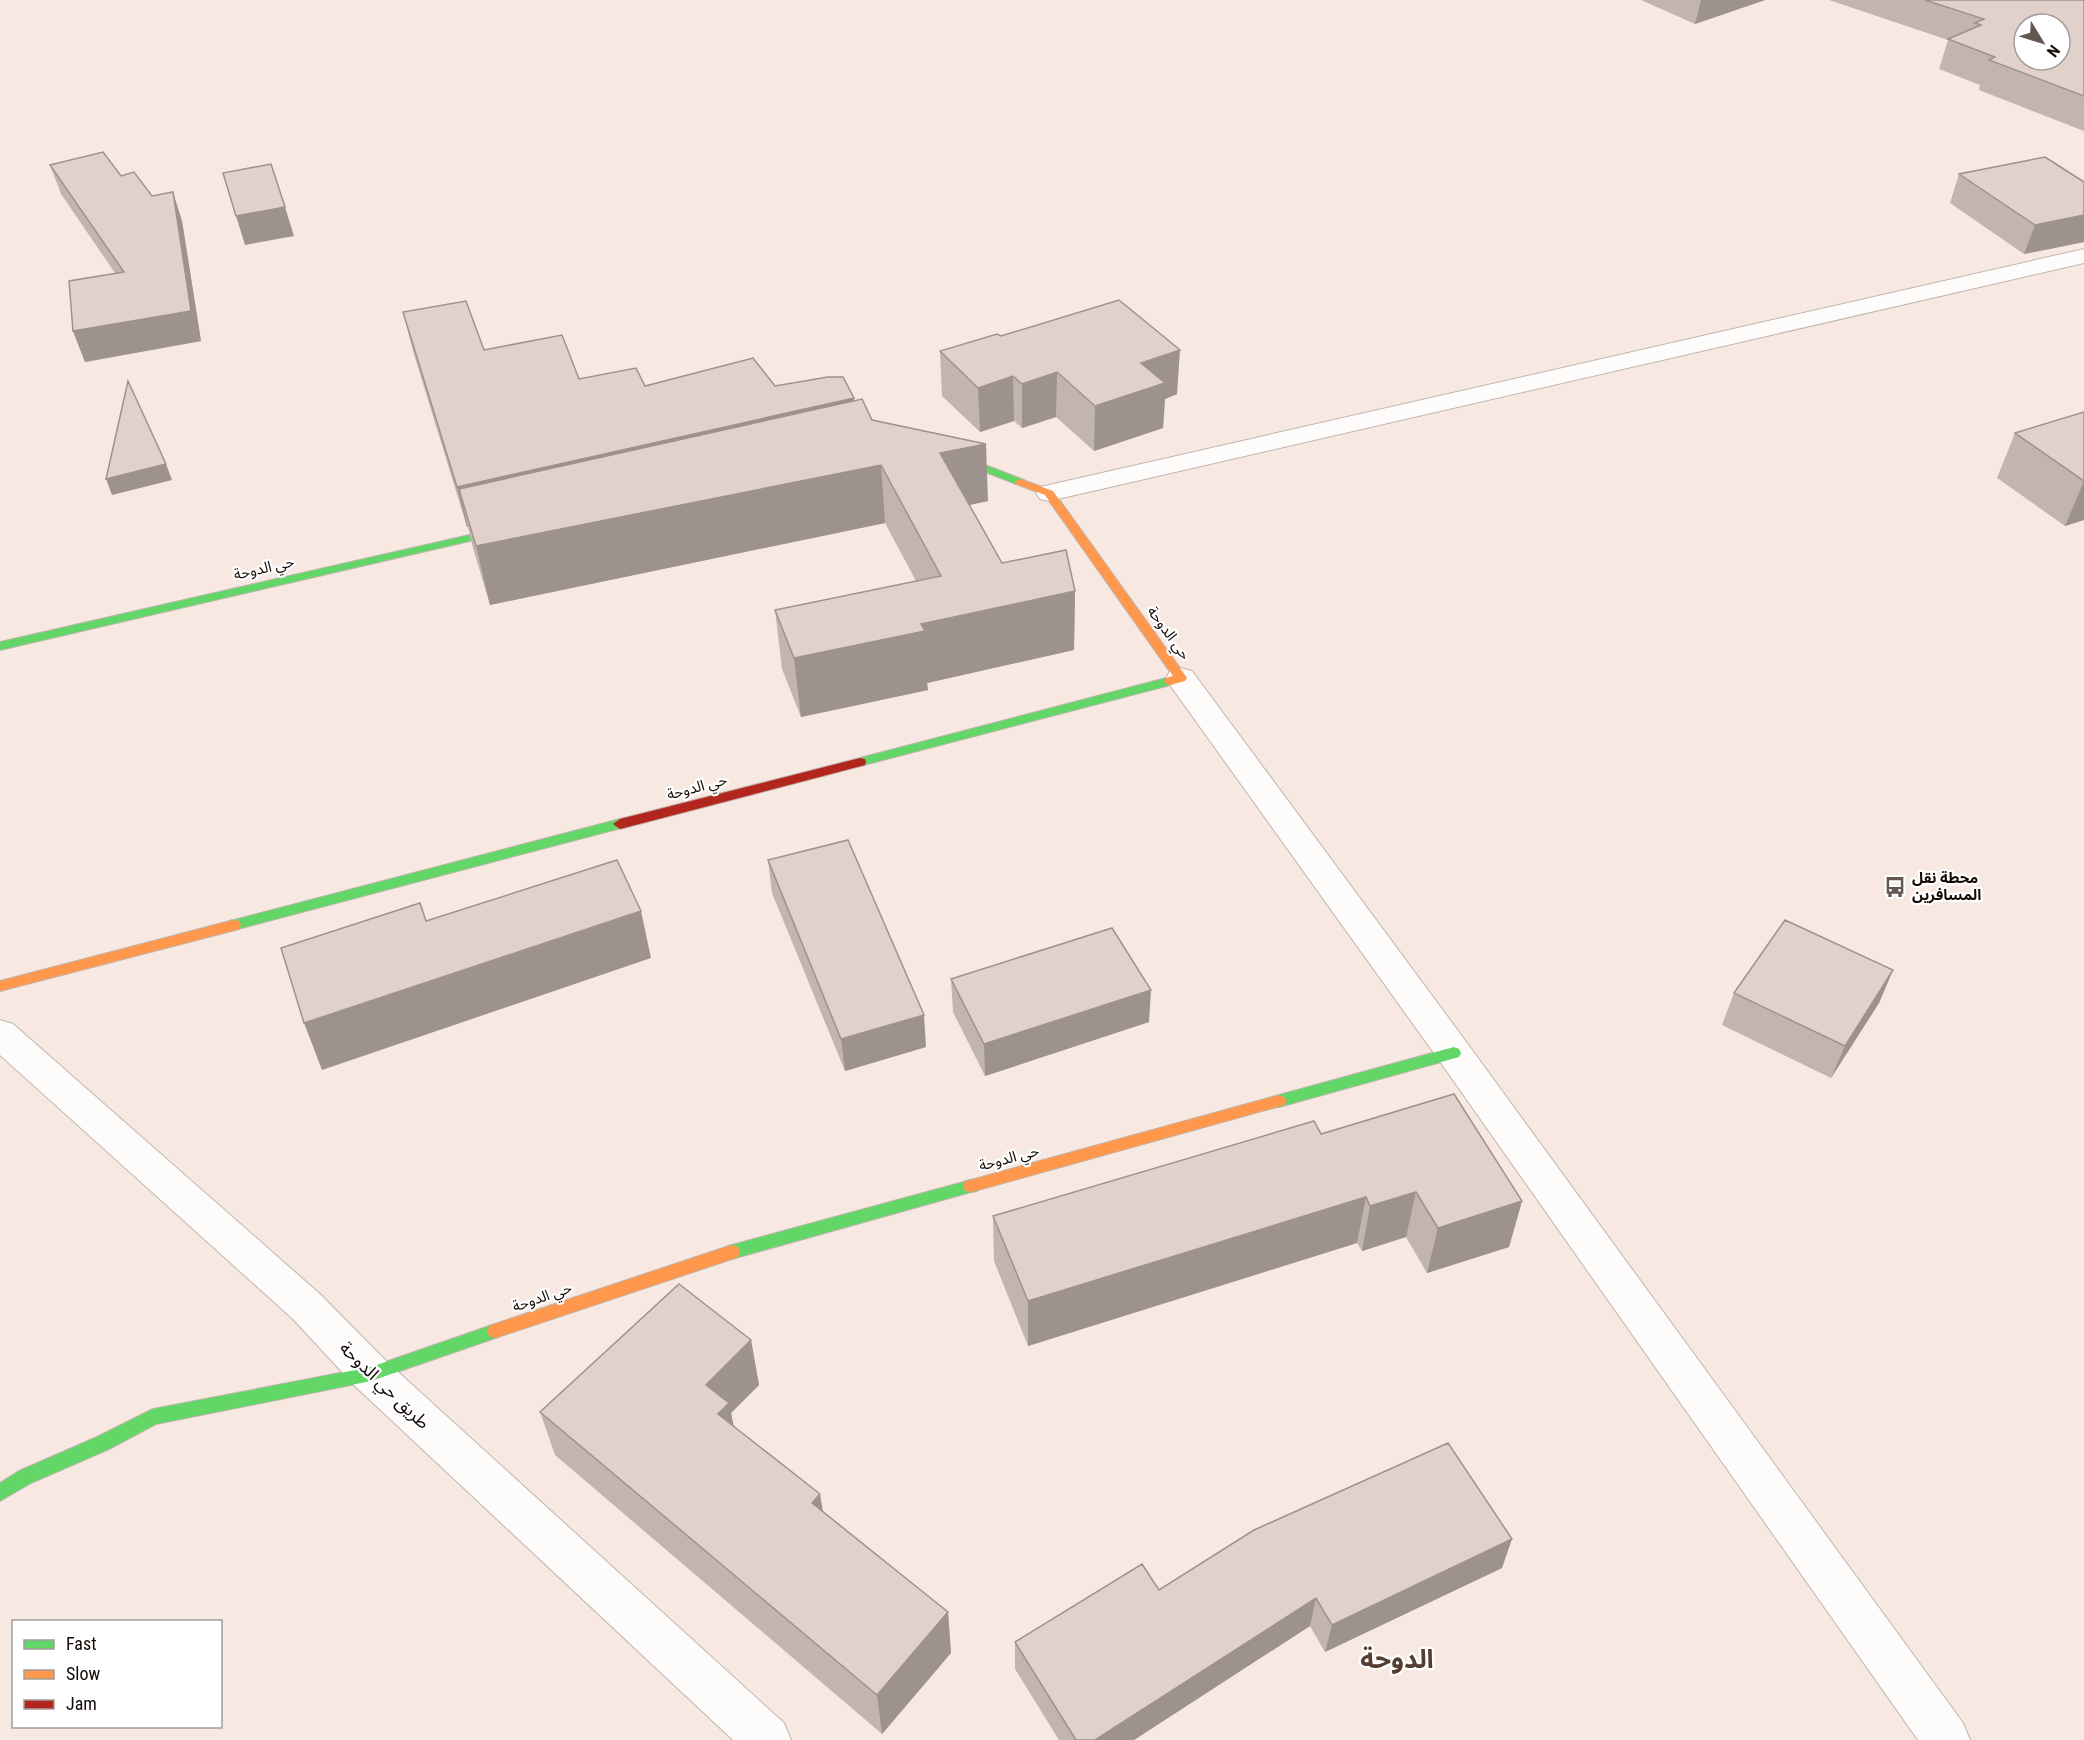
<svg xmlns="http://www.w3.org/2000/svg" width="2084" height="1740" font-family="'Roboto Condensed','Noto Sans Arabic',sans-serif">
  <rect width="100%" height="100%" fill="#f7e9e1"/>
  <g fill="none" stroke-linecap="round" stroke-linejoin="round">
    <defs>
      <path id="street" d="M2084 249V263L1049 501 1040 499 1036 493 1040 487 1049 485Z
        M1181 668 1192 671 1467 1043 1963 1723 1970 1740H1918L1441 1063 1170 685 1166 678 1170 671Z
        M0 1020 13 1024 321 1295 386 1361 784 1723 791 1740H733L356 1387 293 1319 0 1055Z"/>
      <path id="fast" d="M946 450 1024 480 1025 482 1024 484H1016L942 455V451Z
        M513 525 517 526V530L0 650V642Z
        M1170 677 1174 678 1176 681 1174 684 860 766 854 762 860 758Z
        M620 819 627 824 625 827 234 930 229 929 227 925 229 921 234 920Z
        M1454 1047 1459 1049 1461 1053 1459 1057 1279 1107 1274 1105 1271 1101 1274 1097 1279 1095Z
        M971 1180 977 1181 979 1186 977 1191 971 1192 732 1259 726 1257 724 1252 726 1247 732 1245Z
        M495 1324 501 1326 503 1331 501 1336 371 1381 156 1424 109 1449 31 1483 0 1501V1483L19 1471 97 1437 153 1409 371 1367Z"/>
      <path id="slow" d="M1020 479 1053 491 1185 675 1187 678 1185 681 1170 685 1166 684 1164 681 1166 678 1173 676 1045 495 1016 484 1015 482Z
        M234 920 239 921 241 925 239 929 0 991V981Z
        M1279 1095 1284 1097 1287 1101 1284 1105 971 1192 965 1191 963 1186 965 1181 971 1180Z
        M732 1245 738 1247 740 1252 738 1257 495 1338 489 1336 487 1331 489 1326Z"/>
      <path id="jam" d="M860 758 865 759 866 762 865 765 620 829 613 824 620 819Z"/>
    </defs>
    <use href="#street" stroke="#c0b5ae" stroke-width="2"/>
    <use href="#fast" stroke="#c0b5ae" stroke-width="2"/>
    <use href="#slow" stroke="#c0b5ae" stroke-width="2"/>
    <use href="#jam" stroke="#c0b5ae" stroke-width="2"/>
    <use href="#street" fill="#fefcfa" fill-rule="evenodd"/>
    <use href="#fast" fill="#63d668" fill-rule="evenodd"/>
    <use href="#slow" fill="#ff974d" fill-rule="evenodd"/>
    <use href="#jam" fill="#b3261e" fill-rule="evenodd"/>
  </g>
  <path fill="#c2b4af" d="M1641 0H1765L1695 24Z
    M1829 0H2084V131L1979 90 1980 85 1939 69 1948 40Z
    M50 165 121 176 152 196 182 221 201 341 85 362 73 331 115 273 61 194Z
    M1959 174 2084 182V242L2024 254 1950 203Z
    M403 312 484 350 579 379 645 386H775L854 398V401L872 420 988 501 969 505 1002 563 1075 591 1074 650 927 683 928 690 801 717 782 669 775 610 916 581 885 523 490 605 473 548 468 527H467L413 351Z
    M1001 336 1177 394 1165 399 1163 428 1094 451 1056 417 1022 428 1014 421 980 432 942 396 940 351Z
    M2084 412V520L2065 526 1997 478 2015 433Z
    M768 860 926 1047 845 1071 772 893Z
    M1893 970 1879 1003 1831 1078 1722 1025 1734 993Z
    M951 979 1149 1022 985 1076 953 1012Z
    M1321 1134 1522 1201 1509 1247 1427 1273 1406 1237 1362 1251 1357 1243 1028 1346 994 1261 993 1216Z
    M751 1340 759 1385 731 1413 733 1425 823 1511 948 1612 951 1653 882 1734 555 1455 540 1412Z
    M1502 1568 1325 1652 1310 1626 1134 1740H1059L1015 1669V1642L1159 1590Z"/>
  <path fill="#9e928e" d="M1701 0H1765L1695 24Z
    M173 192 182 221 201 341 85 362 73 331 191 311Z
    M285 207 294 236 245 245 236 216Z
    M2084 215V242L2024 254 2035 225Z
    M1180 350 1177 394 1165 399 1163 428 1094 451 1095 406 1141 363Z
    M1057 372 1056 417 1022 428V384Z
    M1013 376 1014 421 980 432 978 388Z
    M854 398 857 438 459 489 468 527H467L457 487Z
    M986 444 988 501 942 511 940 453Z
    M166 464 172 480 112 495 106 479Z
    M881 465 885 523 490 605 476 546Z
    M2084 481V520L2065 526Z
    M1075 591 1074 650 927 683 928 690 801 717 794 658 921 624Z
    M641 911 651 958 322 1070 304 1023Z
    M1893 970 1879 1003 1831 1078 1845 1046Z
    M1151 990 1149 1022 985 1076 984 1044Z
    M924 1015 926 1047 845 1071 841 1039Z
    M1416 1192 1406 1237 1362 1251 1370 1206Z
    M1366 1197 1357 1243 1028 1346V1301Z
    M1522 1201 1509 1247 1427 1273 1438 1228Z
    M751 1340 759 1385 731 1413 738 1447 728 1457 706 1385Z
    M820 1494 827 1536 812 1503Z
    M1512 1539 1502 1568 1325 1652 1332 1625Z
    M1316 1598 1310 1626 1134 1740H1095Z
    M948 1612 951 1653 882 1734 877 1695Z"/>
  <path fill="#e2d1cb" stroke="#9e928e" stroke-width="1.5" fill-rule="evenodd" d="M1925 0H2084V96L1989 60 1995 57 1948 39 1981 25 1975 23 1984 19ZM2024 24H2060V60H2024Z
    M103 152 121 176 134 172 152 196 173 192 191 311 73 331 69 281 124 272 50 165Z
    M2045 157 2084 182V215L2035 225 1959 174Z
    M271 164 285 207 236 216 223 173Z
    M1119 300 1180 350 1141 363 1165 383 1095 406 1057 372 1022 384 1013 376 978 388 940 351 997 334 1001 336Z
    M466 301 484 350 562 335 579 379 636 368 645 386 753 358 775 386 828 377H843L854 398 457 487 403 312Z
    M128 381 166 464 106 479Z
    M862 399 872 420 986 444 940 453 1002 563 1066 550 1075 591 921 624 925 631 794 658 775 610 941 576 881 465 476 546 459 489Z
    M2084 412V481L2015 433Z
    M848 840 924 1015 841 1039 768 860Z
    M617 860 641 911 304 1023 281 948 420 903 426 921Z
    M1785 920 1893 970 1845 1046 1734 993Z
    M1112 928 1151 990 984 1044 951 979Z
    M1454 1094 1522 1201 1438 1228 1416 1192 1370 1206 1366 1197 1028 1301 993 1216 1314 1121 1321 1134Z
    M679 1284 751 1340 706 1385 729 1403 718 1414 820 1494 812 1503 948 1612 877 1695 540 1412Z
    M1448 1443 1512 1539 1332 1625 1316 1598 1095 1740H1076L1015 1642 1142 1564 1159 1590 1254 1530Z"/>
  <defs>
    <symbol id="bus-bare" viewBox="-9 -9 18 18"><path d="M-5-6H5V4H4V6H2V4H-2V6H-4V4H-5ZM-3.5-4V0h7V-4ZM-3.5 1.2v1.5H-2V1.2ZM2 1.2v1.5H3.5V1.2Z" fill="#635752" stroke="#fff" stroke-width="2.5" paint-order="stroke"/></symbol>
  </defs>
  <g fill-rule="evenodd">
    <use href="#bus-bare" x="1880" y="872" width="30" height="30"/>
  </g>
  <g text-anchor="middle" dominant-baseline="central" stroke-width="4.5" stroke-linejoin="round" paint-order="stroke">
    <g font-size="15" fill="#130905" stroke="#fff">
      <text transform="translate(264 568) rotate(-13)">حي الدوحة</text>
      <text transform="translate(1169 633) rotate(54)">حي الدوحة</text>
      <text transform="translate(697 787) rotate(-15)">حي الدوحة</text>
      <text transform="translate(1009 1158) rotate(-15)">حي الدوحة</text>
      <text transform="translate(542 1297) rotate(-19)">حي الدوحة</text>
    </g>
    <g font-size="15" font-weight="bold" fill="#130905" stroke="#fff" text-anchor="start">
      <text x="1912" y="878">محطة نقل<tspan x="1912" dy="17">المسافرين</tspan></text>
    </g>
    <g font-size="18" fill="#130905" stroke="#fff">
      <text transform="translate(385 1385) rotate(44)">طريق حي الدوحة</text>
    </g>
    <g font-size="26" font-weight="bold" fill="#553d30" stroke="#fff">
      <text x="1397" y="1659">الدوحة</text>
    </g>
  </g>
  <rect x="12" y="1620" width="210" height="108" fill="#ffffff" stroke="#a19d9b" stroke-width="1.5"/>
  <rect x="24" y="1640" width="30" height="9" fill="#63d668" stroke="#a19d9b" stroke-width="1.5"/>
  <text x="66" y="1650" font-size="18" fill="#130905">Fast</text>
  <rect x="24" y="1670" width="30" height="9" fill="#ff974d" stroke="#a19d9b" stroke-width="1.5"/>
  <text x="66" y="1680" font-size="18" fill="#130905">Slow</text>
  <rect x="24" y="1700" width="30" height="9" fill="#b3261e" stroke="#a19d9b" stroke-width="1.5"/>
  <text x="66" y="1710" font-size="18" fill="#130905">Jam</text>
  <g transform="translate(2042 42) rotate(128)"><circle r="28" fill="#ffffff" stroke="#a19d9b" stroke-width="1.5"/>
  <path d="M0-4.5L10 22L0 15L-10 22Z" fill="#635752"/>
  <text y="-9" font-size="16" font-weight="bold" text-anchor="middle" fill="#130905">N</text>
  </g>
</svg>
